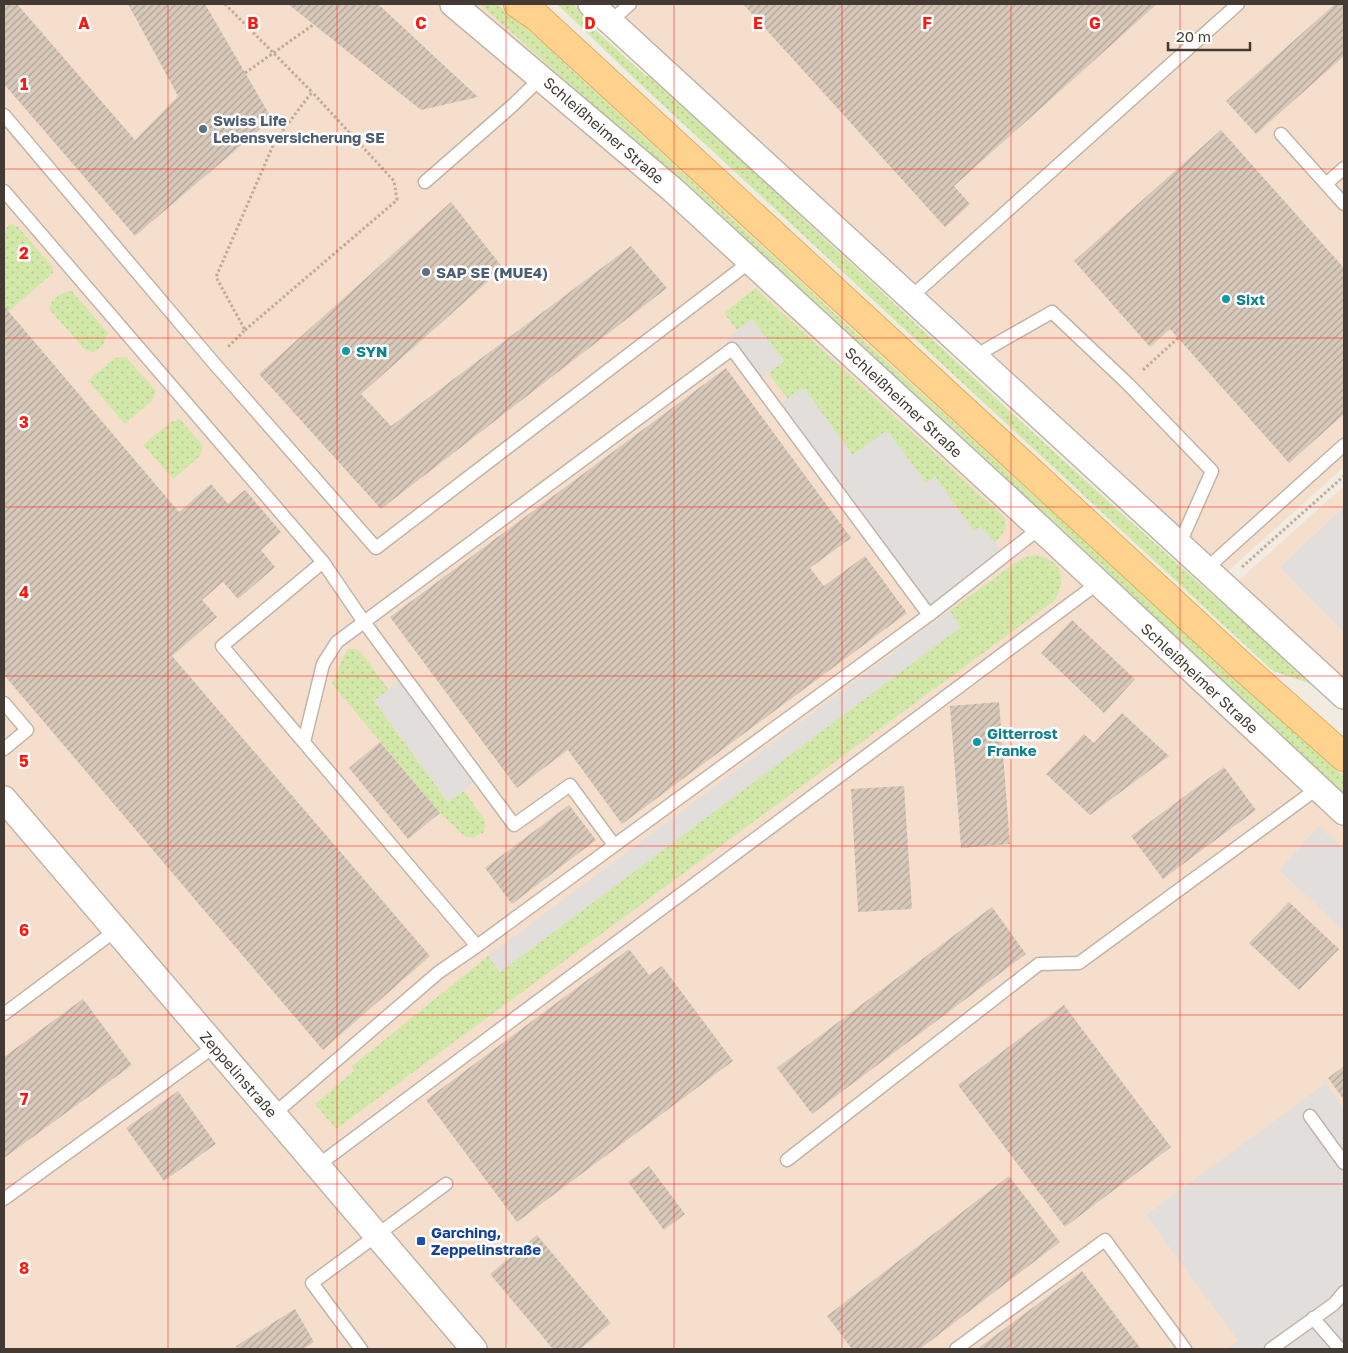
<svg xmlns="http://www.w3.org/2000/svg" width="1348" height="1353" font-family="'Golos Text',sans-serif">
  <defs>
    <pattern id="grass-dots" width="8" height="8" patternUnits="userSpaceOnUse" patternTransform="scale(1.25)"><rect width="8" height="8" fill="#d2e8a9"/><path d="M2 2h.1M6 6h.1" fill="none" stroke="#b6c892" stroke-width="1.8" stroke-linecap="round"/></pattern>
    <pattern id="building-hatch" width="6" height="6" patternUnits="userSpaceOnUse" patternTransform="scale(1.25)"><rect width="6" height="6" fill="#d7c8ba"/><path d="M-1 1l2-2M0 6l6-6M5 7l2-2" fill="none" stroke="#b0a498"/></pattern>
  </defs>
  <rect width="100%" height="100%" fill="#f2ebe2"/>
  <path fill="#f5dfcc" d="M4 4H540L1344 749V1349H4Z
    M610 4H1344V467L1228 571 1002 362Z
    M1344 486V679L1238 581Z"/>
  <path fill="url(#grass-dots)" d="M480 4H497L534 35 875 351 1344 777V793L790 282Z
    M557 4H573L588 18 592 27 645 75 654 79C873 283 1090 491 1317 686L1273 671 638 82Z
    M11 224 18 227 52 266 53 273 8 312 4 306V230Z
    M755 288 1005 518C1007 531 1003 534 994 544L981 526 974 531 935 477 926 483 887 431 853 455 803 388 788 399 768 373 784 361 753 320 737 330 724 313Z
    M71 290 108 333 103 345 95 352 86 351 49 309C52 297 61 294 71 290Z
    M126 357 156 391 152 401 125 424 88 381 115 358Z
    M180 419 203 446 200 456 173 479 143 445 171 422Z
    M1036 555C1062 560 1067 578 1055 600L336 1129 315 1104 354 1071 351 1067 488 956 500 972 960 627 949 611 1015 563 1026 557Z
    M348 649H354L360 651 389 690 374 701 448 802 464 791 485 820 484 832 474 838 464 836 440 813 332 684 344 655Z"/>
  <path fill="#e2dedb" d="M752 319 784 362 756 381 726 340Z
    M803 387 853 455 887 430 926 483 935 477 974 531 981 526 1005 555 929 615 776 408Z
    M1344 507V632L1280 567Z
    M949 611 961 627 500 972 488 956Z
    M405 677 479 778 449 802 374 701Z
    M1319 826 1344 850V931L1279 870Z
    M1326 1083 1344 1109V1349H1227L1238 1341 1146 1215Z"/>
  <path fill="url(#building-hatch)" d="M4 4H17L135 140 178 96 128 4H205L272 119 135 236 4 84Z
    M288 4H378L478 97 421 110Z
    M743 4H1157L954 186 970 204 945 227Z
    M1335 4H1344V56L1256 134 1226 101Z
    M1221 130 1344 268V414L1289 463 1170 329 1150 347 1074 261Z
    M451 202 503 268 361 394 391 426 631 246 667 288 381 509 259 374Z
    M4 306 179 512 211 484 228 504 245 490 281 532 261 550 275 567 238 599 223 582 202 600 217 617 172 656 430 956 323 1050 4 675Z
    M726 368 851 538 810 568 824 586 865 556 907 613 622 824 568 750 517 788 390 617Z
    M1072 620 1135 679 1104 713 1041 653Z
    M999 702 1010 844 961 848 950 706Z
    M1122 713 1169 756 1090 815 1046 774 1084 734 1094 743Z
    M380 742 440 813 408 839 349 768Z
    M1224 767 1256 810 1163 879 1131 836Z
    M904 786 912 909 858 912 851 789Z
    M569 805 596 840 512 904 485 868Z
    M1289 902 1339 949 1299 990 1249 943Z
    M992 907 1026 954 812 1114 777 1068Z
    M629 949 649 975 662 966 733 1061 517 1222 426 1100Z
    M83 999 132 1065 4 1158V1057Z
    M1064 1005 1171 1147 1065 1227 958 1085Z
    M1344 1066V1100L1328 1078Z
    M178 1091 216 1144 164 1181 126 1128Z
    M649 1166 685 1214 664 1230 628 1182Z
    M1009 1176 1060 1242 920 1349H852L827 1316Z
    M537 1235 611 1323 580 1349H553L490 1274Z
    M1082 1271 1141 1349H977Z
    M295 1309 314 1342 303 1349H237L236 1346Z"/>
  <g fill="none" stroke-linecap="round" stroke-linejoin="round">
    <defs>
      <path id="service" d="M610 22 630 4
        M4 115 213 362 376 548 751 261
        M1281 134 1344 204
        M425 182 512 106 542 77
        M1326 184 1344 168
        M4 191 323 562 364 622 514 825 570 785 614 845
        M911 297 1238 4
        M975 356 1052 312 1128 384 1212 471 1180 543
        M323 562 222 646 477 946 929 615 1040 528
        M1206 569 1344 445
        M4 703 27 730 4 749
        M304 742 323 664 337 642 732 349 929 615
        M4 1014 116 930
        M274 1114 439 972 477 946
        M1310 1116 1344 1163
        M787 1160 1039 964 1079 963 1318 788
        M317 1166 1098 583
        M4 1199 215 1046
        M1313 1318 1340 1349
        M361 1349 312 1283 446 1184
        M956 1349 1105 1240 1185 1349
        M1271 1349 1334 1304 1344 1292"/>
      <path id="minor" d="M453 4 673 190 1040 528 1344 812
        M591 4 1344 696
        M4 799 474 1349"/>
      <path id="primary" d="M518 4 537 17 1246 670 1344 757"/>
    </defs>
    <use href="#service" stroke="#c0b5a8" stroke-width="15"/>
    <use href="#minor" stroke="#c0b5a8" stroke-width="28"/>
    <use href="#primary" stroke="#e6ae5c" stroke-width="30"/>
    <path stroke="#bfac96" stroke-width="3" stroke-dasharray="2.5 2.5" stroke-linecap="butt" d="M225 4 312 92 275 141 216 277 245 330 228 347
      M245 330 397 200 394 181 312 92
      M1143 370 1178 338
      M1242 567 1344 476"/>
    <use href="#service" stroke="#fff" stroke-width="12"/>
    <use href="#minor" stroke="#fff" stroke-width="25"/>
    <use href="#primary" stroke="#ffd38e" stroke-width="28"/>
    <path stroke="#bfac96" stroke-width="3" stroke-dasharray="2.5 2.5" stroke-linecap="butt" d="M245 73 313 25"/>
  </g>
  <path fill="none" stroke="#ff160c" stroke-width="1" stroke-opacity="0.55" d="M168 4V1349M337 4V1349M506 4V1349M674 4V1349M842 4V1349M1011 4V1349M1180 4V1349M4 169H1344M4 338H1344M4 507H1344M4 676H1344M4 846H1344M4 1015H1344M4 1184H1344"/>
  <g fill="#5c6f8a" stroke="#fff" stroke-width="2">
    <circle cx="203" cy="129" r="5"/>
    <circle cx="426" cy="272" r="5"/>
  </g>
  <g fill="#0f9aa8" stroke="#fff" stroke-width="2">
    <circle cx="1226" cy="299" r="5"/>
    <circle cx="346" cy="351" r="5"/>
    <circle cx="977" cy="742" r="5"/>
  </g>
  <rect fill="#1a4fb4" stroke="#fff" stroke-width="2" x="416" y="1236" width="10" height="10" rx="2.5"/>
  <g text-anchor="middle" dominant-baseline="central" stroke-width="5" stroke-linejoin="round" paint-order="stroke">
    <g font-size="15" font-weight="bold" fill="#4e5e75" stroke="#fff" text-anchor="start">
      <text x="213" y="120">Swiss Life<tspan x="213" dy="17">Lebensversicherung SE</tspan></text>
      <text x="436" y="272">SAP SE (MUE4)</text>
    </g>
    <g font-size="15" fill="#433b33" stroke="#fff">
      <text transform="translate(604 130) rotate(41)">Schleißheimer Straße</text>
      <text transform="translate(904 402) rotate(43)">Schleißheimer Straße</text>
      <text transform="translate(1200 678) rotate(43)">Schleißheimer Straße</text>
      <text transform="translate(239 1074) rotate(49)">Zeppelinstraße</text>
    </g>
    <g font-size="15" font-weight="bold" fill="#0d838f" stroke="#fff" text-anchor="start">
      <text x="1236" y="299">Sixt</text>
      <text x="356" y="351">SYN</text>
      <text x="987" y="733">Gitterrost<tspan x="987" dy="17">Franke</tspan></text>
    </g>
    <g font-size="15" font-weight="bold" fill="#164399" stroke="#fff" text-anchor="start">
      <text x="431" y="1232">Garching,<tspan x="431" dy="17">Zeppelinstraße</tspan></text>
    </g>
  </g>
  <g font-size="16" text-anchor="middle" font-weight="bold" fill="#ff160c" stroke="#fff" stroke-width="5" stroke-linejoin="round" paint-order="stroke">
    <text x="84" y="29">A</text>
    <text x="253" y="29">B</text>
    <text x="421" y="29">C</text>
    <text x="590" y="29">D</text>
    <text x="758" y="29">E</text>
    <text x="927" y="29">F</text>
    <text x="1095" y="29">G</text>
    <text x="24" y="90">1</text>
    <text x="24" y="259">2</text>
    <text x="24" y="428">3</text>
    <text x="24" y="598">4</text>
    <text x="24" y="767">5</text>
    <text x="24" y="936">6</text>
    <text x="24" y="1105">7</text>
    <text x="24" y="1274">8</text>
  </g>
  <rect width="1348" height="1353" fill="none" stroke="#433b33" stroke-width="10"/>
  <path d="M1168 42v8h82v-8" fill="none" stroke="#433b33" stroke-width="2.5"/>
  <text x="1176" y="42" font-size="15" fill="#433b33" stroke="#ffffff" stroke-width="4" paint-order="stroke">20 m</text>
</svg>
